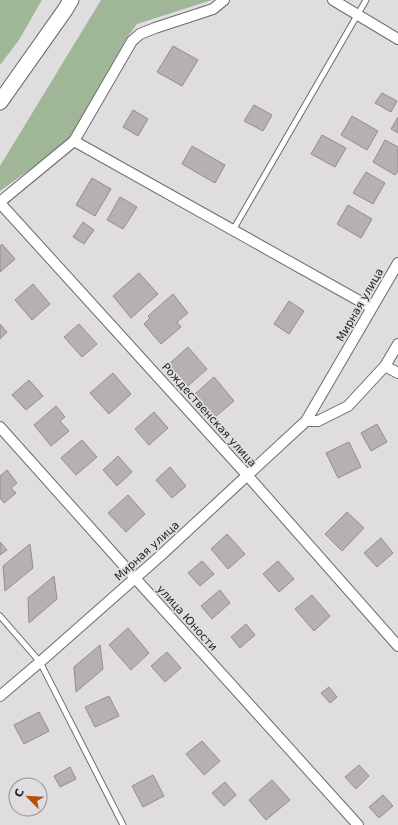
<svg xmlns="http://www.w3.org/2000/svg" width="398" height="825" font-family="'DejaVu Sans',sans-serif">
  <rect width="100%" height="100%" fill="#e0dde1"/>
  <path fill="#a0b797" d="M0 0H42L19 40 0 65Z
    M101 0H212L137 24 126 39 67 143 0 191V166Z"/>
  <path fill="#b6b1b0" stroke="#938d8d" d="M173 46 198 60 182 86 157 72Z
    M382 93 397 101 391 112 375 103Z
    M254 105 272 115 263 131 244 121Z
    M133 110 148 119 138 136 123 127Z
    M352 116 378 131 367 150 341 135Z
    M398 117V133L391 129Z
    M322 135 346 148 335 167 311 154Z
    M385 140 398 147V171L395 175 373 162Z
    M192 146 225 165 215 183 182 164Z
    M366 172 385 183 373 204 353 193Z
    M92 178 111 189 95 216 76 205Z
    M120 197 137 207 123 229 107 220Z
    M348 205 372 219 361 238 337 224Z
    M83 222 94 230 84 244 73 237Z
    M2 244 15 259 0 272V246Z
    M139 273 158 294 131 318 113 296Z
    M33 284 50 304 32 320 15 300Z
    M173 294 188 313 177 322 181 327 161 344 144 324 150 318 148 316Z
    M289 301 304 311 289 334 274 324Z
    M0 324 7 332 0 339Z
    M79 324 97 344 82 357 64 337Z
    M188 347 207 369 188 386 169 364Z
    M113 373 131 394 109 414 90 393Z
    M214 377 234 401 215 417 195 394Z
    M29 380 43 396 26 410 12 395Z
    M56 406 65 417 60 421 69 431 51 446 34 425Z
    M154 412 168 428 149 445 135 429Z
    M377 424 387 442 371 451 361 433Z
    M82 440 97 457 76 475 61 458Z
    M349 442 361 467 338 478 326 453Z
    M118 456 132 472 117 486 103 470Z
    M170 467 186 486 172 498 156 480Z
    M7 470 17 483 11 488 16 493 4 503 0 498V476Z
    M128 495 145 514 126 532 108 513Z
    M347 512 364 528 342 551 325 534Z
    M227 534 245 554 228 569 211 549Z
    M381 538 393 553 377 567 364 553Z
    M0 542 7 550 0 555Z
    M30 544 33 568 5 591 3 566Z
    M202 561 214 574 200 586 188 573Z
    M278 561 294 579 279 592 263 574Z
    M54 576 57 599 29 623 28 598Z
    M220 590 230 603 212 619 201 606Z
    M312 595 330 616 314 631 295 609Z
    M246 624 255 635 240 648 231 637Z
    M128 628 149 653 131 670 109 645Z
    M100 645 103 669 76 692 74 667Z
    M167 652 181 668 165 682 151 666Z
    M329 687 337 697 330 703 321 693Z
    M109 696 119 716 95 727 85 707Z
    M39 712 49 731 24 744 14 725Z
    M202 741 220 761 204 775 186 754Z
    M359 765 369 776 356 789 345 777Z
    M70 767 76 779 60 787 54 776Z
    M153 775 164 796 143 807 132 786Z
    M272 780 290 800 266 820 249 800Z
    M225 782 236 795 224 806 212 793Z
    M383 795 393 806 379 818 369 807Z"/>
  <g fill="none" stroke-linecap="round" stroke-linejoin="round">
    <defs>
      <path id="lane" d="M233 230 366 0
        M0 616 40 662 123 825"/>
      <path id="street" d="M224 0 213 9 155 28 140 34 132 41 74 141 372 308
        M333 0 398 39
        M0 202 74 141
        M0 203 247 475 398 646
        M385 366 398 373
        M306 421H318L348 406 385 366 398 344
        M0 427 135 578 358 825
        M0 696 40 662 159 557 306 421 398 263"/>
      <path id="secondary" d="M0 102 65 10 71 0"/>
    </defs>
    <use href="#lane" stroke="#6d6a6e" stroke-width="7"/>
    <use href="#street" stroke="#6d6a6e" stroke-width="12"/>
    <use href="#secondary" stroke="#6d6a6e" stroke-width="17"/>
    <use href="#lane" stroke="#fff" stroke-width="5"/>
    <use href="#street" stroke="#fff" stroke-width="10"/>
    <use href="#secondary" stroke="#fff" stroke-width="15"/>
  </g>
  <g text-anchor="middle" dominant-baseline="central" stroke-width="3.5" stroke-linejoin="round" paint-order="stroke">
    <g font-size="11" fill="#1f1e1f" stroke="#e0dde1">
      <text transform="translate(360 305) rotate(-60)">Мирная улица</text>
      <text transform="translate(209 415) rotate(48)">Рождественская улица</text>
      <text transform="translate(147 551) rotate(-42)">Мирная улица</text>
      <text transform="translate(187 618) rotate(48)">улица Юности</text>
    </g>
  </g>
  <g transform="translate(28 797) rotate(294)"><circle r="19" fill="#e0dde1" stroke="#939193"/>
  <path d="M0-3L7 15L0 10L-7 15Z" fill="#b35113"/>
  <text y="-6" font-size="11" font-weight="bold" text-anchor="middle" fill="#1f1e1f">С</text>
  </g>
</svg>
